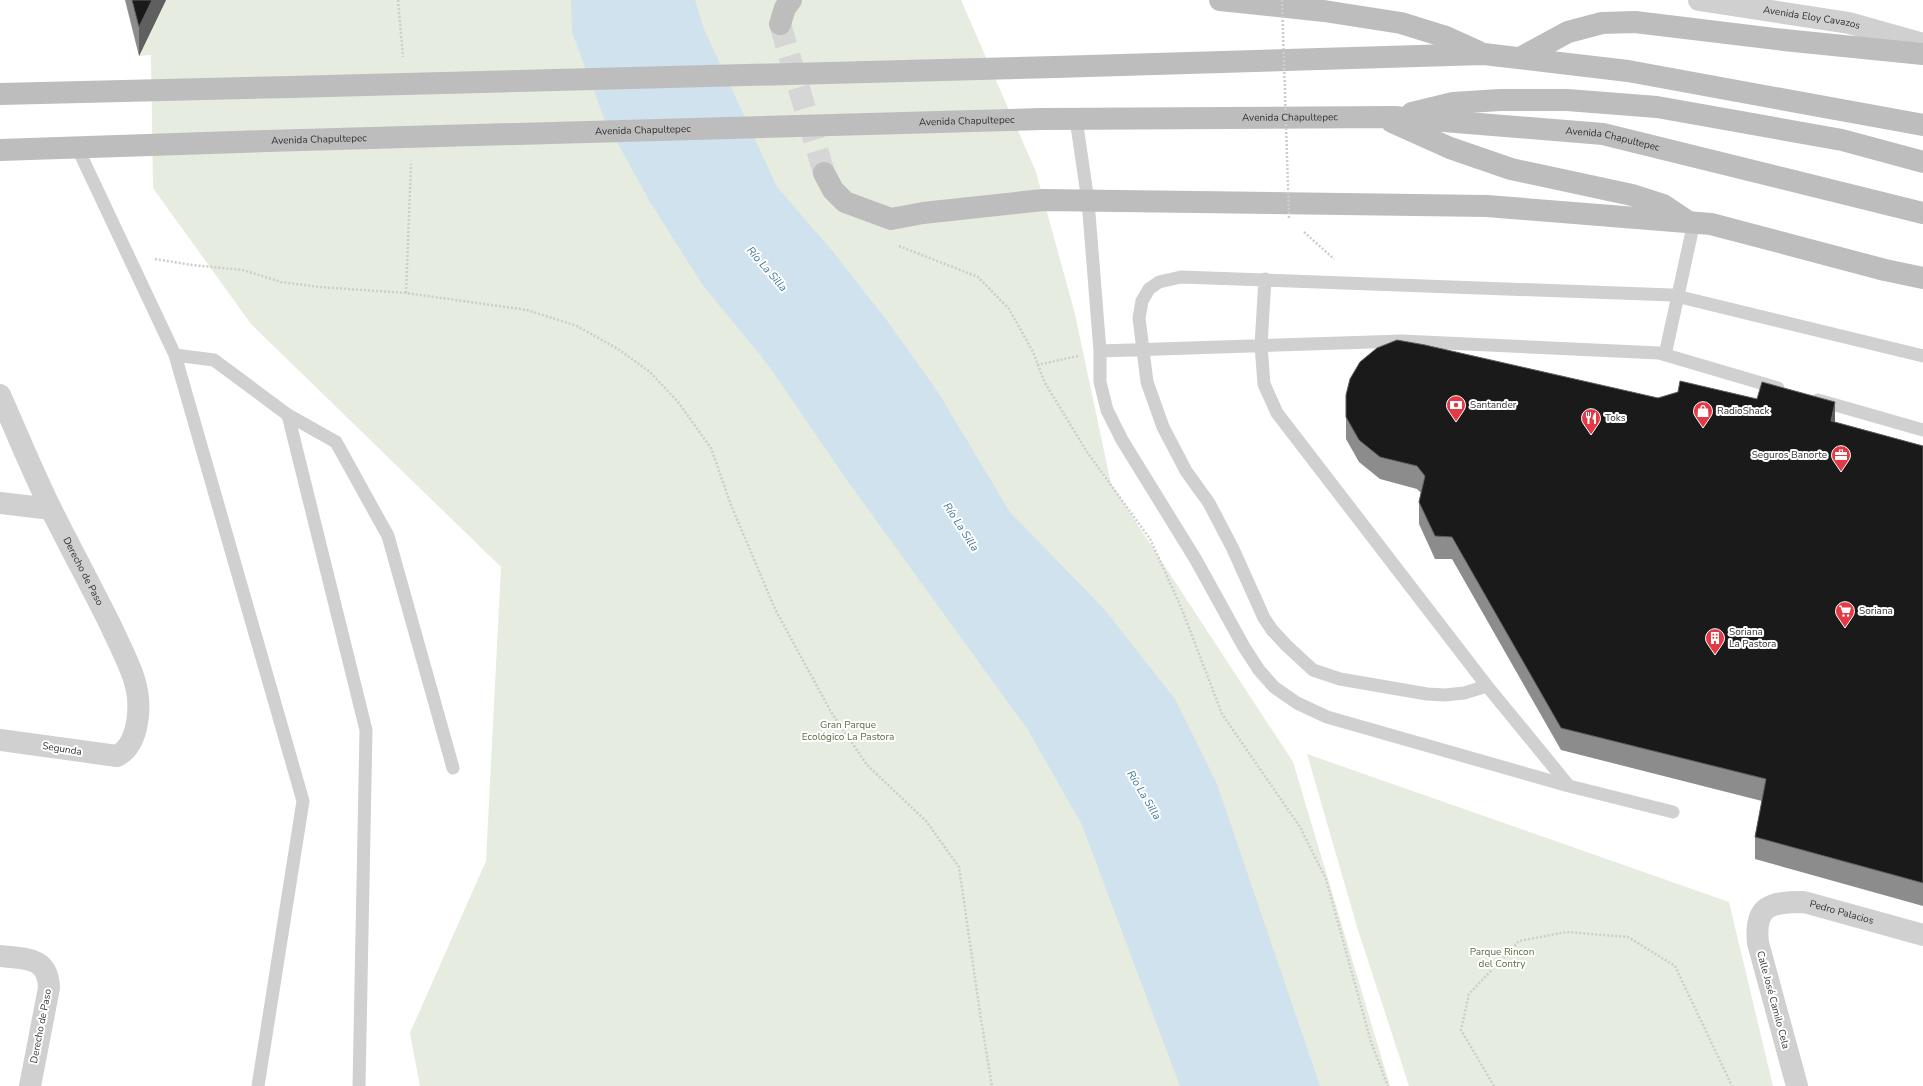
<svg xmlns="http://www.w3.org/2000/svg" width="1923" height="1086" font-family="'Nunito Sans',sans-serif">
  <rect width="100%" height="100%" fill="#fff"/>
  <path fill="#e6ecdf" d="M158 0H961L1036 172 1075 314 1111 484 1293 762 1390 1086H420L410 1033 486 861 501 567 251 324 153 188 151 55 139 56Z
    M1307 754 1729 902 1773 1086H1409L1358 930Z"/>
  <path fill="#cfe2ee" d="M571 0H695L704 29 777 187 834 253 888 322 938 392 1010 512 1104 609 1175 699 1217 784 1320 1086H1180L1082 825 1028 730 849 483 768 365 702 284 650 202 604 118 572 32Z"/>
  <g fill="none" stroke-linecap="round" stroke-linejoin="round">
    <path stroke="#d6d6d6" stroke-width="22" stroke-dasharray="22 11" stroke-linecap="butt" d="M780 24 824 173"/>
    <path stroke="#cdcdcd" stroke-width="2.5" stroke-dasharray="2 2" stroke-linecap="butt" d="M398 0 403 57
      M1304 232 1334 259
      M899 246 978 277 1009 309 1033 352 1045 383 1087 452 1150 539 1181 607 1222 714 1300 827 1326 879 1371 1042 1388 1086
      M155 259 192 265 243 270 281 282 319 287 406 293 527 310 577 326 618 349 650 372 678 402 711 448 731 505 775 609 831 712 867 765 926 821 959 867 980 1013 992 1086
      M406 293 411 164
      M1037 365 1078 356
      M1494 1086 1461 1030 1469 994 1519 941 1566 932 1628 937 1675 966 1732 1086"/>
    <path stroke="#d0d0d0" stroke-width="13" d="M1076 119 1088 201 1100 351V382L1107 410 1122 440 1196 560 1244 647 1259 670 1274 687 1297 703 1327 717 1569 786 1673 812
      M77 147 175 355 303 801 258 1086
      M1265 279 1261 345 1264 384 1277 413 1487 686 1569 786
      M1100 351 1402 341 1659 353 1778 388
      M175 355 214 360 288 415 366 730 359 1086
      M1665 355 1694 222
      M1818 400 1923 430
      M288 415 336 442 388 536 453 768
      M1487 686 1464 693 1445 695 1427 694 1340 679 1313 670 1287 646 1272 630 1264 618 1233 549 1209 503 1186 471 1163 427 1147 382 1139 318 1142 301 1149 289 1159 282 1181 277 1672 295 1923 356"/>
    <g stroke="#d0d0d0" stroke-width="22">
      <path id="s1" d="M1699 0 1849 23 1923 44"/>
      <path id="s2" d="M0 395C17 433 33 473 52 511 71 549 91 586 110 624 118 642 128 660 134 679 142 703 140 744 117 756L0 740"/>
      <path d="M0 503 51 509"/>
      <path d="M0 956C25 959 48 956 49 988L30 1086"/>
      <path id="s3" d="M1797 1086 1758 943C1754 905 1770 902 1804 902L1923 935"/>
    </g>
    <g stroke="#bdbdbd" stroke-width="22">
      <path d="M1220 0 1324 11 1401 23 1446 37 1479 52"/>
      <path d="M780 24 785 8 791 0"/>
      <path d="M1520 58 1568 32 1602 23 1635 22 1784 40 1923 54"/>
      <path d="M1055 67 1484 54 1628 71 1923 125"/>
      <path d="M0 94 290 87"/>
      <path d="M1412 113 1453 103 1500 100H1567L1657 107 1842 140 1923 162"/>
      <path id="s4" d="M1043 119 1394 117 1603 134 1923 213"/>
      <path d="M1392 122 1450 148 1511 169 1632 195 1663 205 1687 221"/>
      <path d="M0 150 267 141"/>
      <path d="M824 173 833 190 845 202 891 219 923 213 1043 200 1487 206 1711 224 1885 270 1923 278"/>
    </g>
    <path stroke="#cdcdcd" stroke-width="2.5" stroke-dasharray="2 2" stroke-linecap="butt" d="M1282 0 1289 218"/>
    <g stroke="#bdbdbd" stroke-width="22">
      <path d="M290 87 1055 67"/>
      <path id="s5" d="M267 141 1043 119"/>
    </g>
  </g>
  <path fill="#8c8c8c" d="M125 0H166L139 56Z
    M1658 398 1835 422 1923 446V906L1755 859V837L1762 801 1561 750 1452 559H1435L1419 524V502L1421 493 1417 489 1380 479 1359 462 1346 439V417Z"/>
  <path fill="#5f5f5f" d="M152 0H166L139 56V27Z
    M1835 402V425L1831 421Z"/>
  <path fill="#1a1a1a" stroke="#5f5f5f" d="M132 0H152L139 27Z
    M1397 340 1425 345 1658 398 1678 392 1680 381 1757 399 1762 382 1835 402 1831 421 1923 446V883L1755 837 1766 779 1561 728 1452 537 1435 536 1419 502 1425 476 1417 466 1380 457 1359 440 1346 417V395L1350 379 1360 362 1377 348Z"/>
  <defs>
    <symbol id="bank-pin" viewBox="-11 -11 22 30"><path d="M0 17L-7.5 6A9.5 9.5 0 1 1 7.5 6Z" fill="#e63946" stroke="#fff"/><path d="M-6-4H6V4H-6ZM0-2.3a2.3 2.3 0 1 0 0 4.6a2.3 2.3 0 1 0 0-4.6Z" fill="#fff"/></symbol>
    <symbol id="shop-pin" viewBox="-11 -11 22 30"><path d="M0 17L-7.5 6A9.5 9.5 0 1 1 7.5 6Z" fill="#e63946" stroke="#fff"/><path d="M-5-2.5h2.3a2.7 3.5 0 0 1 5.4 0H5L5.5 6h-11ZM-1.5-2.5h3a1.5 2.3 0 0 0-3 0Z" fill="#fff"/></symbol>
    <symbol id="restaurant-pin" viewBox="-11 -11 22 30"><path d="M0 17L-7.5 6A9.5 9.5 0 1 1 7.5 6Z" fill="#e63946" stroke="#fff"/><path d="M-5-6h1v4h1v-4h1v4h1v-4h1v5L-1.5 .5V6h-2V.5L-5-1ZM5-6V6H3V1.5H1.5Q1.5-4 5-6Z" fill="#fff"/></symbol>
    <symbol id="office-pin" viewBox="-11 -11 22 30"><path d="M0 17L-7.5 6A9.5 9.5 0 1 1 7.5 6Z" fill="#e63946" stroke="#fff"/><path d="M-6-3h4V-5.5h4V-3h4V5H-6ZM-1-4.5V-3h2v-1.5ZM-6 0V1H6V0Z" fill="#fff"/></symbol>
    <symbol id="supermarket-pin" viewBox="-11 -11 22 30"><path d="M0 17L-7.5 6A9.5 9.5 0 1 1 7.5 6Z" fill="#e63946" stroke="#fff"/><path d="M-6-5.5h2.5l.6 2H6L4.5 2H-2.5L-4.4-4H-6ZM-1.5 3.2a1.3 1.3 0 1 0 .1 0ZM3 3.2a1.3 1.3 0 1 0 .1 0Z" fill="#fff"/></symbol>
    <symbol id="building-pin" viewBox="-11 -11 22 30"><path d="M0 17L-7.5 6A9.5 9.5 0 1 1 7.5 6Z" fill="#e63946" stroke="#fff"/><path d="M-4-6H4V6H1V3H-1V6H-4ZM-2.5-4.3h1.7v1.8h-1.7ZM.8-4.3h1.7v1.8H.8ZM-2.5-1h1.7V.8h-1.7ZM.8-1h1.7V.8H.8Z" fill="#fff"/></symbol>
  </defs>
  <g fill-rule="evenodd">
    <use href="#bank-pin" x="1445" y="394" width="22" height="30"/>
    <use href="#shop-pin" x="1692" y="400" width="22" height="30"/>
    <use href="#restaurant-pin" x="1580" y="407" width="22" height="30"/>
    <use href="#office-pin" x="1830" y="444" width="22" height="30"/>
    <use href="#supermarket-pin" x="1834" y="600" width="22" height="30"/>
    <use href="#building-pin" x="1704" y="627" width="22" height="30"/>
  </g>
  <g text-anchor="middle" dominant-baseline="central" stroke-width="4" stroke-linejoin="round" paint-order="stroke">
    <g font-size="10" fill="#333" stroke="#fff">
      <text stroke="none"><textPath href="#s1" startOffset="114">Avenida Eloy Cavazos</textPath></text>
      <text stroke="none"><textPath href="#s4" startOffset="247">Avenida Chapultepec</textPath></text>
      <text stroke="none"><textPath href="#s5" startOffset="700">Avenida Chapultepec</textPath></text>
      <text stroke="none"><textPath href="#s5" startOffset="376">Avenida Chapultepec</textPath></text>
      <text stroke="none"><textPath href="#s5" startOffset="52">Avenida Chapultepec</textPath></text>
      <text stroke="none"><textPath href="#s4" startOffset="571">Avenida Chapultepec</textPath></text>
      <text stroke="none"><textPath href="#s2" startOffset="195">Derecho de Paso</textPath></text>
      <text transform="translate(62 749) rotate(9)">Segunda</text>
      <text stroke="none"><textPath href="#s3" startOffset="263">Pedro Palacios</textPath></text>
      <text transform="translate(1773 1000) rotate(75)">Calle José Camilo Cela</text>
      <text transform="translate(41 1026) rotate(-79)">Derecho de Paso</text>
    </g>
    <g font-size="10" fill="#333" stroke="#fff" text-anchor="start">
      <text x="1470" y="405">Santander</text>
      <text x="1717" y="411">RadioShack</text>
      <text x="1605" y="418">Toks</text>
      <text x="1827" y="455" text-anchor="end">Seguros Banorte</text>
      <text x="1859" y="611">Soriana</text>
      <text x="1729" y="632">Soriana<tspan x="1729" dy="12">La Pastora</tspan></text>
    </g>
    <g font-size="10" fill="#56703f" stroke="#fff">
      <text x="848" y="725">Gran Parque<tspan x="848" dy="12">Ecológico La Pastora</tspan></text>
      <text x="1502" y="952">Parque Rincon<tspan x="1502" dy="12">del Contry</tspan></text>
    </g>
    <g font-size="11" font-style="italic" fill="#3f7597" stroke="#fff">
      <text transform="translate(767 269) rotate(49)">Río La Silla</text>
      <text transform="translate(961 527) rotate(57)">Río La Silla</text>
      <text transform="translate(1144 795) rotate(59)">Río La Silla</text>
    </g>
  </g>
</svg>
